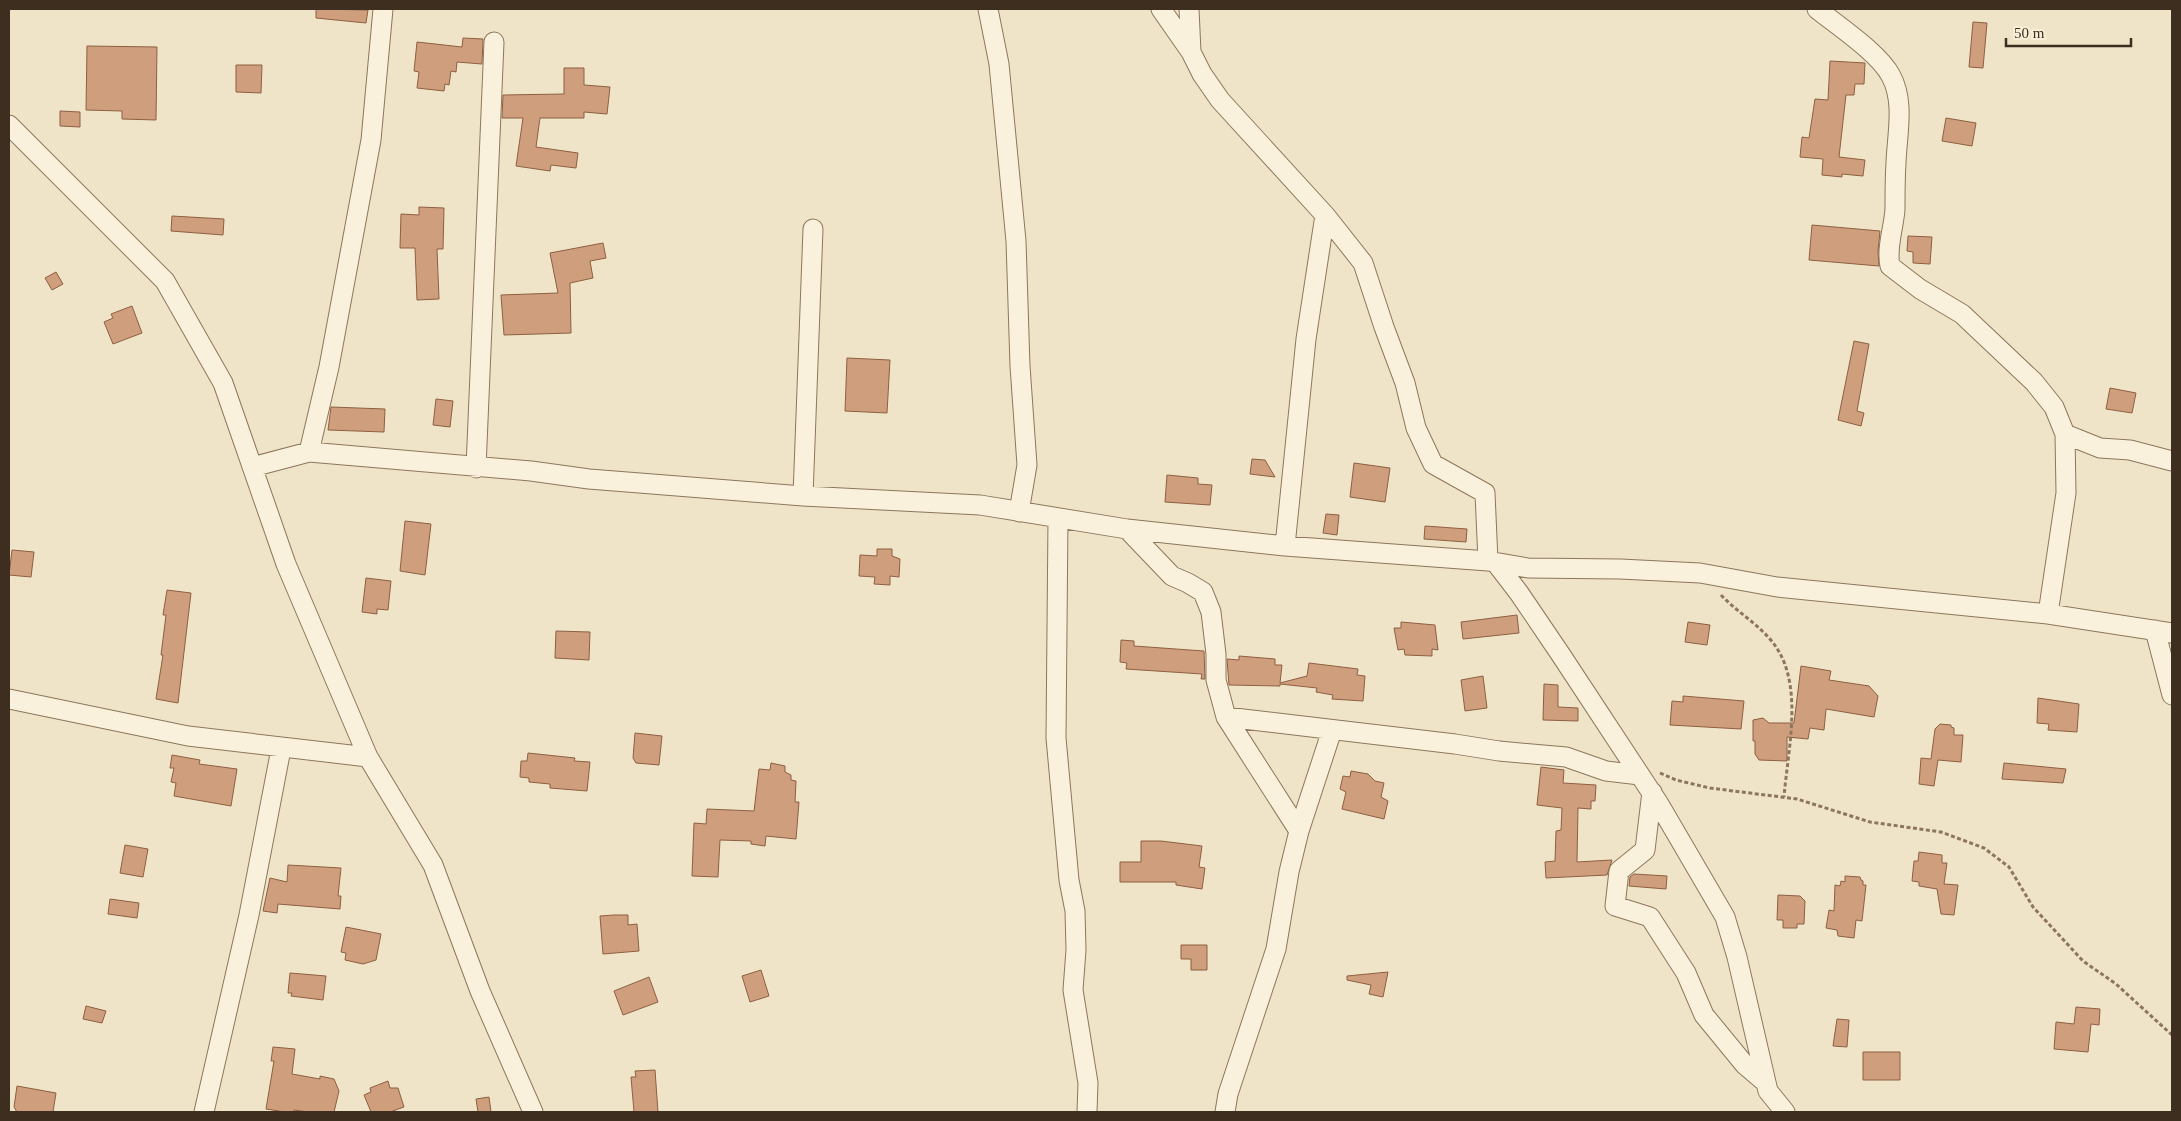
<svg xmlns="http://www.w3.org/2000/svg" width="2181" height="1121" font-family="Georgia,serif">
  <rect width="100%" height="100%" fill="#f0e4c8"/>
  <path fill="#cf9f7d" stroke="#8d5f41" d="M316 9 368 10 366 23 316 18Z
    M1973 22 1987 23 1983 68 1969 67Z
    M463 38 483 39 482 64 457 62 456 72 451 71 449 85 445 84 444 91 417 88 419 72 414 71 417 42 462 47Z
    M87 46 157 47 156 120 122 119V111L86 110Z
    M1830 61 1865 63 1864 84H1855L1854 95H1846L1839 157 1865 160 1863 176 1842 174V177L1822 175 1823 159 1800 157 1802 137 1809 138 1815 99 1828 100Z
    M236 65H262L261 93 236 92Z
    M564 68H584V85L610 87 607 114 584 112V118H540L536 147 578 153 576 168 551 165 550 171 516 166 523 118H502L503 95 564 94Z
    M60 111 80 112V127L60 126Z
    M1946 118 1976 123 1972 146 1942 141Z
    M419 207 444 208 443 249H437L439 299 417 300 415 248H400L401 214 419 215Z
    M172 216 224 219 223 235 171 231Z
    M1812 225 1880 231 1878 251 1879 266 1809 260Z
    M1908 236 1932 237 1930 264 1913 263V252L1907 251Z
    M603 243 606 258 590 261 593 278 570 283 571 333 504 335 501 295 558 293 550 253Z
    M56 272 63 284 52 290 45 278Z
    M132 306 142 333 113 344 104 322 113 318 111 314Z
    M1854 341 1869 344 1857 411 1864 413 1861 426 1838 420Z
    M847 358 890 360 887 413 845 411Z
    M2110 388 2136 393 2132 413 2106 409Z
    M436 399 453 401 450 427 433 425Z
    M331 407 385 409 384 432 328 430Z
    M1252 459 1265 460 1275 477 1250 474Z
    M1354 463 1390 468 1385 502 1350 497Z
    M1167 475 1198 478V484L1212 485 1210 505 1165 502Z
    M1326 514 1339 515 1337 535 1323 533Z
    M405 521 431 524 425 575 400 571Z
    M1425 526 1467 529 1466 542 1424 539Z
    M877 549H892V556L900 559 899 577 890 576V585L874 584 875 577 859 576 860 555 877 556Z
    M12 550 34 552 31 577 9 575Z
    M366 578 391 581 388 610 377 609V614L362 612Z
    M167 590 191 593 178 703 156 699 163 655H161L166 615H163Z
    M1517 615 1519 633 1463 639 1461 622Z
    M1401 622 1435 625 1438 650 1432 649V656L1405 655 1404 649 1398 650 1394 628H1401Z
    M1688 622 1710 625 1707 645 1685 642Z
    M556 631 590 632 589 660 555 658Z
    M1121 640 1134 641V646L1204 651 1205 679H1201L1202 674 1126 669 1127 663 1120 662Z
    M1239 656 1275 659V665H1282L1280 683 1307 676 1309 663 1358 669 1357 675 1365 676 1363 701 1332 699 1333 695 1316 692 1317 688 1280 684V686L1229 685 1227 659 1239 660Z
    M1801 666 1831 671 1829 680 1869 686 1878 696 1874 717 1826 709 1824 730 1810 728 1808 739 1787 737V761L1759 760 1755 754V741H1753V720L1763 718 1769 723H1794Z
    M1483 676 1487 708 1465 711 1461 680Z
    M1544 684 1558 685V707L1578 708V721L1543 720Z
    M1683 696 1744 701 1741 729 1670 725 1672 701 1683 702Z
    M2038 698 2079 704 2077 732 2048 730 2049 724 2037 723Z
    M1940 724 1951 725V727L1954 728V735H1963L1961 762 1938 760 1934 786 1919 784 1921 758 1931 759 1935 729Z
    M635 733 662 736 659 765 636 763 633 758Z
    M528 753 575 758 574 761 590 762 587 791 550 788V784L529 782V778L520 777 521 761H527Z
    M172 755 200 760 199 764 237 769 231 806 174 796 176 783 171 782 174 768H170Z
    M771 763 785 766V772L791 775V780L796 781 795 802H799L796 839 766 836 765 846 751 844V841L720 840 718 877 692 876 694 823 706 824 707 809 754 811 759 769 770 770Z
    M2004 763 2066 769 2063 783 2002 779Z
    M1541 767 1564 770 1563 783 1596 785 1595 801H1591V809L1578 808 1577 862 1612 860 1607 875 1546 878 1545 862 1555 861 1556 831 1561 830 1562 808 1537 805Z
    M1351 771 1368 774 1375 781 1384 783 1381 797 1388 801 1384 819 1342 809 1346 792 1340 789 1343 776 1350 777Z
    M1141 841H1161L1202 846 1199 867 1205 868 1202 889 1176 885V882H1120V862H1141Z
    M125 845 148 849 143 877 120 873Z
    M1919 852 1942 855V863H1947L1944 884 1958 885 1954 915 1941 914 1937 889 1919 886V882L1912 881 1914 861H1918Z
    M288 865 341 868 338 896H341L340 909 278 904 277 913 263 911 270 878 287 882Z
    M1634 874 1667 876 1666 889 1629 886 1630 877Z
    M1845 876 1860 877 1861 880 1863 881V885H1866L1862 921 1856 920 1854 938 1838 936 1837 930 1826 928 1829 910 1834 911 1835 885 1840 886 1841 881 1845 882Z
    M1778 895 1800 896 1805 901 1804 924H1797V928H1783V920H1777Z
    M110 899 139 903 137 918 108 914Z
    M614 915H628V925L637 924 639 951 603 954 600 916Z
    M346 927 381 934 376 960 363 964 345 960 346 953 341 952Z
    M1181 945H1207V970H1191V959H1181Z
    M761 970 769 996 750 1002 742 976Z
    M1388 972 1383 997 1369 994 1371 985 1347 980V976Z
    M290 973 326 976 323 1000 291 996 292 993H288Z
    M649 977 658 1002 623 1015 614 991Z
    M86 1006 106 1011 102 1023 83 1019Z
    M2076 1007 2100 1009 2099 1025 2091 1024 2088 1052 2054 1049 2056 1022 2074 1024Z
    M1837 1019 1849 1020 1847 1047 1833 1046Z
    M273 1047 295 1049 292 1074 320 1079V1076L334 1079 339 1091 334 1112H308L294 1110V1112H285L266 1109 274 1061H271Z
    M1863 1052H1900V1080H1863Z
    M655 1070 658 1112H634L631 1077H636L635 1071Z
    M388 1081 390 1088H398L404 1107 390 1112H371L364 1095 371 1092 370 1088Z
    M17 1086 56 1093 53 1112H17L14 1107Z
    M489 1097 491 1112H478L476 1099Z"/>
  <g fill="none" stroke-linecap="round" stroke-linejoin="round">
    <defs>
      <path id="minor" d="M988 9 999 64 1016 241 1020 366 1027 465 1019 512
        M1161 9 1191 52 1202 74 1220 100 1325 215 1363 263 1384 327 1405 383 1416 428 1433 464 1485 493 1488 561
        M1189 9 1191 52
        M1817 9C1838 26 1879 53 1891 76 1905 102 1897 134 1896 163 1895 178 1895 193 1895 209 1894 227 1886 248 1890 266L1920 289 1962 314 2034 382 2054 407 2065 434 2066 493 2048 614
        M9 125 165 281 223 383 286 564 368 757 433 865 480 991 533 1112
        M2065 434 2100 448 2130 450 2172 461
        M309 452 329 367 371 140 383 9
        M252 467 309 452 531 471 589 479 803 496 980 505 1127 529 1285 546 1488 561 1528 568 1620 569 1700 573 1777 587 2048 614 2172 633
        M476 468 494 42
        M803 496 813 229
        M1058 518 1056 738 1069 880 1075 911 1076 950 1073 990 1088 1083 1087 1112
        M1127 529 1172 576 1188 583 1203 592 1211 612 1216 654V680L1226 717 1299 831
        M1285 546 1306 339 1325 215
        M1496 563 1519 593 1561 655 1659 804 1725 917 1737 957 1768 1091 1785 1112
        M2155 630 2172 695
        M9 699 188 736 368 757
        M1226 717 1455 744 1499 751 1566 757 1606 771 1640 775
        M1652 792 1645 850 1619 871 1615 906 1650 917 1686 973 1704 1015 1745 1065 1765 1082
        M204 1112 249 915 281 749
        M1225 1112 1228 1094 1276 949 1289 872 1299 831 1332 730"/>
    </defs>
    <use href="#minor" stroke="#8d765c" stroke-width="21"/>
    <path stroke="#8d765c" stroke-width="3" stroke-dasharray="4 2.5" stroke-linecap="butt" d="M1721 595C1736 611 1755 622 1769 638 1806 678 1788 747 1784 797
      M1660 773 1676 780 1710 788 1797 799 1870 822 1941 832 1984 848 2009 867 2033 907 2083 961 2116 984 2172 1035"/>
    <use href="#minor" stroke="#faf1dc" stroke-width="19"/>
  </g>
  <rect width="2181" height="1121" fill="none" stroke="#3d2e20" stroke-width="20"/>
  <path d="M2006 38v8h125v-8" fill="none" stroke="#3d2e20" stroke-width="2.5"/>
  <text x="2014" y="38" font-size="15" fill="#3d2e20" stroke="#f7eed8" stroke-width="4" paint-order="stroke">50 m</text>
</svg>
